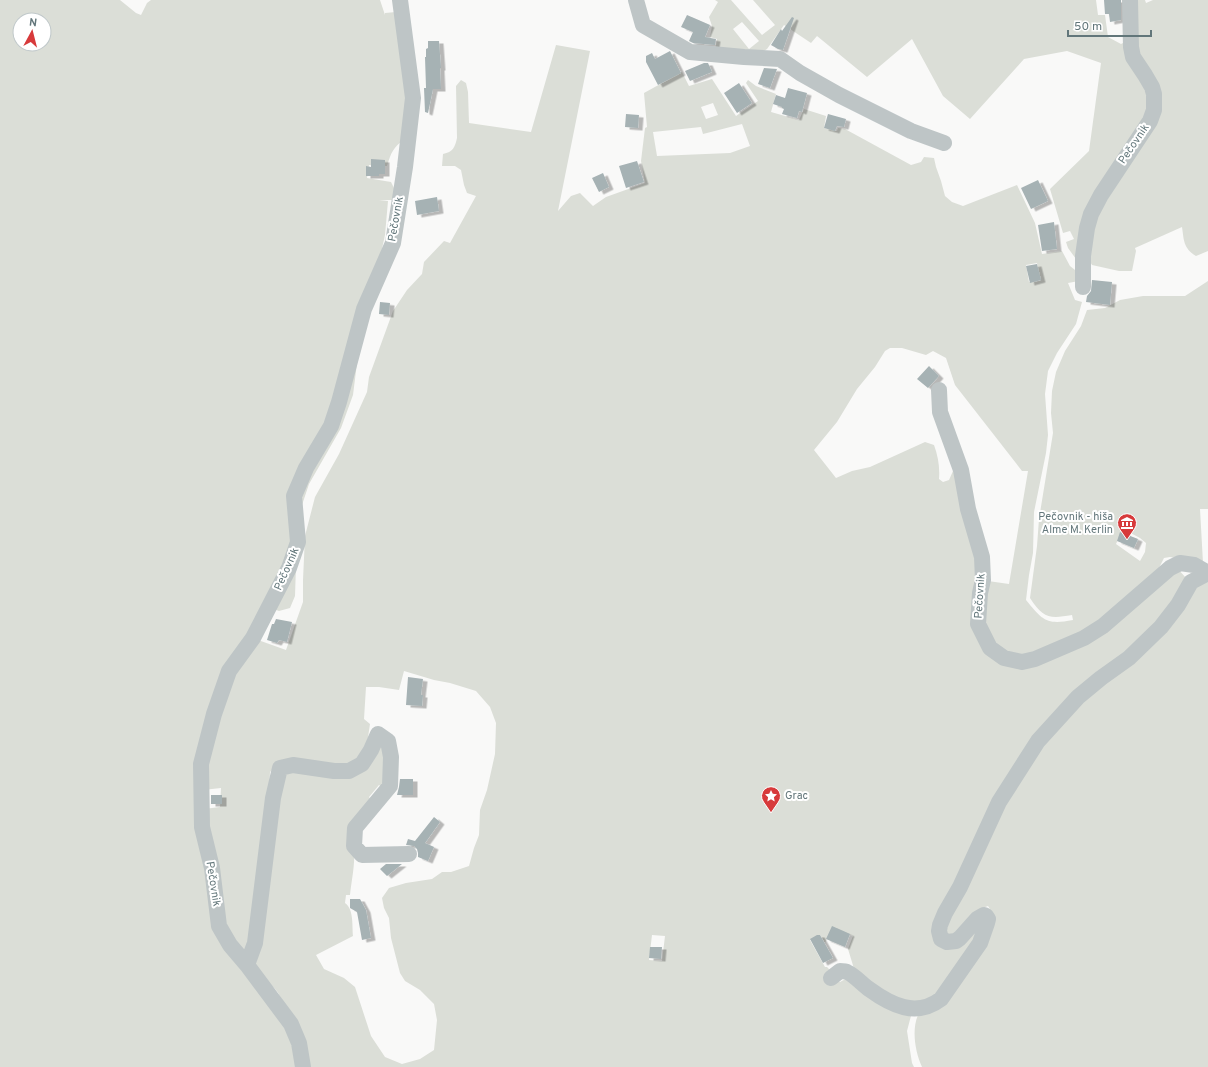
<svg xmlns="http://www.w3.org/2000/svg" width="1208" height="1067" font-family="Overpass,sans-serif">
  <defs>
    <filter id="shadow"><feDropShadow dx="4.5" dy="2.5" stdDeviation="0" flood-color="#0004"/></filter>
  </defs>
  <rect width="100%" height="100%" fill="#f9f9f8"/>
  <path fill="#dbded7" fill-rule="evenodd" d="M0 0H120L136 13 141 15 147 3 151 0H380L385 15V13L396 12 406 80 405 139C393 147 391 153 387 166L369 165 367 178 391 182 400 200H379L388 201 385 235 357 363 353 395 341 428 309 484 301 508 297 535 295 596 290 608 279 611 268 607 243 643 197 762 215 929 283 1018 299 1067H0ZM20 20H44V44H20Z
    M715 0H731L762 35 775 25 753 0H1096L1098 15H1105L1108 37 1121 44 1129 40 1149 84 1151 112 1076 259 1068 248 1066 242 1074 239 1070 231 1063 233 1050 189 1089 151 1101 63 1067 51 1024 59 970 119 943 96 912 39 867 77 817 36 811 43 784 25 767 49 761 53 715 52 717 39 710 37 712 26 709 17 718 2ZM742 22 759 41 749 49 733 29Z
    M1137 0H1145L1146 3 1153 0H1208V251L1196 256C1183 248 1184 240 1182 227L1135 248 1136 251 1132 271H1119L1092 265 1089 260 1088 232 1154 120 1138 56Z
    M556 45 590 51 558 211 571 196 580 193 593 206 606 197 645 183 641 161 645 128 647 127 644 93 682 72 689 86 712 79 736 116 758 101 746 83 748 80 756 86 776 94 771 112 799 120 804 109 826 116 824 128 837 131 838 128 845 129 911 165 921 162 924 157 934 158 936 167 941 181 945 196 952 202 963 206 1017 185 1035 223 1042 254 1062 251 1070 266 1080 274 1079 281 1068 283 1075 300 1082 302 1076 324 1057 353 1048 371 1045 394 1048 435 1046 453 1034 512 1033 553 1029 575 1026 600C1043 621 1047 625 1073 620L1072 615C1049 619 1043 618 1030 598L1037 546 1039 519 1053 433 1051 413 1052 391 1056 372 1065 351 1081 326 1087 310 1105 308 1120 300 1143 296H1185L1208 281V509H1200L1203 563 1208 564V569L1187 561H1178L1176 558 1170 557 1164 558 1155 576 1111 617 1091 631 1032 657 1021 658 1007 656 998 652 988 643 984 633 981 617 982 606 988 581 1009 584 1028 471H1022L955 385 946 358 933 351 926 355 902 348H890L885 351 875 367 857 389 837 422 814 450 836 478 852 471 870 467 925 442 934 445C938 456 940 467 939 479L943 482 949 480 953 471H959L982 567 981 592 978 598 976 617 978 631 983 644 991 655 1003 661 1018 665 1030 663 1087 639 1107 627 1126 612 1164 575 1170 570 1177 568 1187 579 1185 585 1174 604 1155 630 1124 659 1090 682 1067 704 1038 735 994 803 977 837 970 858 949 901 937 920 935 932 938 941 944 945H958L973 928 981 923 983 926 978 940 951 974 935 1000 919 1005 908 1006 887 997 855 972 848 949 853 936 832 928 825 943 820 935 810 940 825 967H827L837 977 835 979 840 982 851 976 885 1002 912 1012 907 1031 912 1063 914 1067H308C306 1043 297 1024 285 1004 281 999 279 993 275 989 268 981 259 975 255 965L257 959 259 921 271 850 278 776 283 771 293 767 329 774 354 772 367 763 372 753 375 742 377 739 381 740C390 755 389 773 385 789L379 785 369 797 373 804C363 813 350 824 351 839 351 845 354 849 354 855 355 864 351 885 350 895H346L345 903C354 909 352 926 353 936L316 955 324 969 344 978 355 987 371 1036 385 1057 402 1064 420 1059 434 1050 437 1020 434 1004 420 990 405 981 400 973 391 938 389 918 384 908 382 898 389 888 406 883 432 879 442 872H451L469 866 474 848 479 835 480 810 487 790 495 754 496 723 490 707 476 691 450 683 434 680 404 671 399 690 379 687H366L364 719 370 724 367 744 364 757 352 767 338 768 287 761 278 764 270 772 267 838 253 919 252 944 247 953 240 952 229 938 224 924 220 904 217 869 204 809 220 807 221 788 203 790 206 763 221 707 232 674 258 640 286 650 303 602V580L305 536 315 497 339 454 367 392 369 377 393 311 407 290 422 274 424 262 444 241 450 243 476 196 467 193 464 185 461 170 455 166H442L443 154C453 152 455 147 457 138L456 86 461 80 466 83 468 92 469 123 531 132ZM713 103 718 115 706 119 701 107ZM742 124 750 146 730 153 657 156 653 132 701 127 703 134ZM1037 263 1040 281 1029 282 1026 265ZM1123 529 1140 538 1146 543 1145 552 1140 561 1116 544ZM652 935 665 936 662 961 649 960Z
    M1208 578V1067H922C915 1052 911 1028 919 1013L943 1005 991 921 990 909 988 906 980 909 956 938 943 933 984 840 1041 742 1187 595Z"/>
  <path fill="#a6b2b4" filter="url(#shadow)" d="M1104 0H1121V20L1110 22 1109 14H1105Z
    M687 15 710 25 705 37 716 39 715 45 693 43 689 41 693 32 681 27Z
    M792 17 794 18 783 50 778 49 771 45 781 29 782 31Z
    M428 41H439L441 68H440L441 89H433L428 113 425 112 424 88H426L425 57H426V49L428 48Z
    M670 51 681 73 658 85 646 62V56L652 53 655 59Z
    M704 63H708L712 72 690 81 685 71Z
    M764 68 777 69 770 88 758 84Z
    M739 83 752 103 737 113 724 93Z
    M788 88 807 93 802 112 799 111 797 118 782 114 784 109 782 108V107L773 104 776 95 785 98Z
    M626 114 639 115 638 128 625 127Z
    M828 114 846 119 844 127 837 126 835 131 824 128Z
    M371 159 385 160V174H379V176H366V166L371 167Z
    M637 161 644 182 626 188 619 166Z
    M603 173 609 187 599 192 592 178Z
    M1038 180 1048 201 1031 209 1021 188Z
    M437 197 439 211 417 215 415 201Z
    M1054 222 1057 249 1042 251 1038 225Z
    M1037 264 1041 280 1030 283 1026 266Z
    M1092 280 1112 282 1110 305 1086 302 1087 296 1091 291Z
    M380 302 390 303 389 315 379 314Z
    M929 366 939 376 928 388 917 379Z
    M1120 532 1138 539 1134 548 1117 541Z
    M276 619 292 622 287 642 279 640 277 643 267 640 272 624H274Z
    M408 677 423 679 421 695H423L422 706 406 705Z
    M400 779H413V795H397L399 787Z
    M211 795H222V804H211Z
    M434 817 440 822 425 843 434 847 428 861 418 857V853L417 849 414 846 406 845 408 839 415 841Z
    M386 864H402L387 876 380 869Z
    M350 899H360L366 910 371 938 362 940 357 912 350 908Z
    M832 926 850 934 845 947 826 939Z
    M817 935H820L833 958 823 963 810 939Z
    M650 947H662L661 959 649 958Z"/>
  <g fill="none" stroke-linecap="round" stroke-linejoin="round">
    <path stroke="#bec5c6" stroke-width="16" d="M636 0 643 25 690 52 744 57 780 59 800 73 839 95 911 131 944 143
      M1083 287V256L1087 228 1091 214 1101 195 1150 121 1154 110V94L1152 87 1145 75 1133 57 1131 47 1130 0
      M939 390 940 412 961 470 968 509 982 557 983 580 980 593 978 624 990 648 1004 658 1022 662 1035 659 1084 638 1103 626 1170 568 1180 563 1194 565 1208 573
      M247 965 255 943 273 798 280 768 293 765 334 771H349L362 764 371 750 378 734 388 741 391 757 390 786 355 828 354 846 362 855 409 854
      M831 978 840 971C842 971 845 971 847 972 853 974 863 985 869 989 891 1005 916 1018 941 999L980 943 987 923 988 919 986 916 984 915 977 919 960 938 956 941 947 942 941 939 939 931 940 925 945 913 960 887 999 802 1038 741 1078 697 1101 678 1129 658 1161 627 1178 605 1191 582 1208 573
      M303 1067 299 1043 291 1024 247 965 230 945 219 926 212 868 202 827 201 764 214 714 229 671 253 638 289 568 298 542 294 496 306 468 331 426 339 402 364 309 393 243 405 167 413 98 400 0"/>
  </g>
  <defs>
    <symbol id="museum-pin" viewBox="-11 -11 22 30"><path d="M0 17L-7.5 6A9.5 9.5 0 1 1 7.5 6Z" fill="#d73a3b" stroke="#fff"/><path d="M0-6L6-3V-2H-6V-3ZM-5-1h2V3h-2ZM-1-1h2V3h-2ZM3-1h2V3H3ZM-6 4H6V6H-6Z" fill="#fff"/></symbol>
    <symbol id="sight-pin" viewBox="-11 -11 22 30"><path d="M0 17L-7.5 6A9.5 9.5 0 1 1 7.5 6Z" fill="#d73a3b" stroke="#fff"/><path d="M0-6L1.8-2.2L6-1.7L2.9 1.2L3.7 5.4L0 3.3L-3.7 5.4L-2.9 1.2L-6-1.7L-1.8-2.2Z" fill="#fff"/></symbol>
  </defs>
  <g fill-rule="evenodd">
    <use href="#museum-pin" x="1116" y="512" width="22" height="30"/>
    <use href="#sight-pin" x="760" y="785" width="22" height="30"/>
  </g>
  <g text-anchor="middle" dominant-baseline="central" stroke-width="4" stroke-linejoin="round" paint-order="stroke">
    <g font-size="11" fill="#62767a" stroke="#fff">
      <text transform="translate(1134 144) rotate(-56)">Pečovnik</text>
      <text transform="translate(396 219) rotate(-80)">Pečovnik</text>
      <text transform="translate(287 569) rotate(-66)">Pečovnik</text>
      <text transform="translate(980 596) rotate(-86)">Pečovnik</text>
      <text transform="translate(213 884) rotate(81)">Pečovnik</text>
    </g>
    <g font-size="11" fill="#62767a" stroke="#fff" text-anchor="end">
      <text x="1113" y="517">Pečovnik - hiša<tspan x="1113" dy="13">Alme M. Kerlin</tspan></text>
      <text x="785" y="796" text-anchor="start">Grac</text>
    </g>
  </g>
  <g transform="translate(32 32) rotate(7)"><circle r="19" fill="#ffffff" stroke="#c0c8ca"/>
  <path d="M0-3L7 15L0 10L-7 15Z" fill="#d73a3b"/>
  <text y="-6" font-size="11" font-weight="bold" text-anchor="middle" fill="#62767a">N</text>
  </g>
  <path d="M1068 30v6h83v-6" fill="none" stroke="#62767a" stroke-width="2"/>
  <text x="1074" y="30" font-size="12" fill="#62767a" stroke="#ffffff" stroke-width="3" paint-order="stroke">50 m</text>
</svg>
